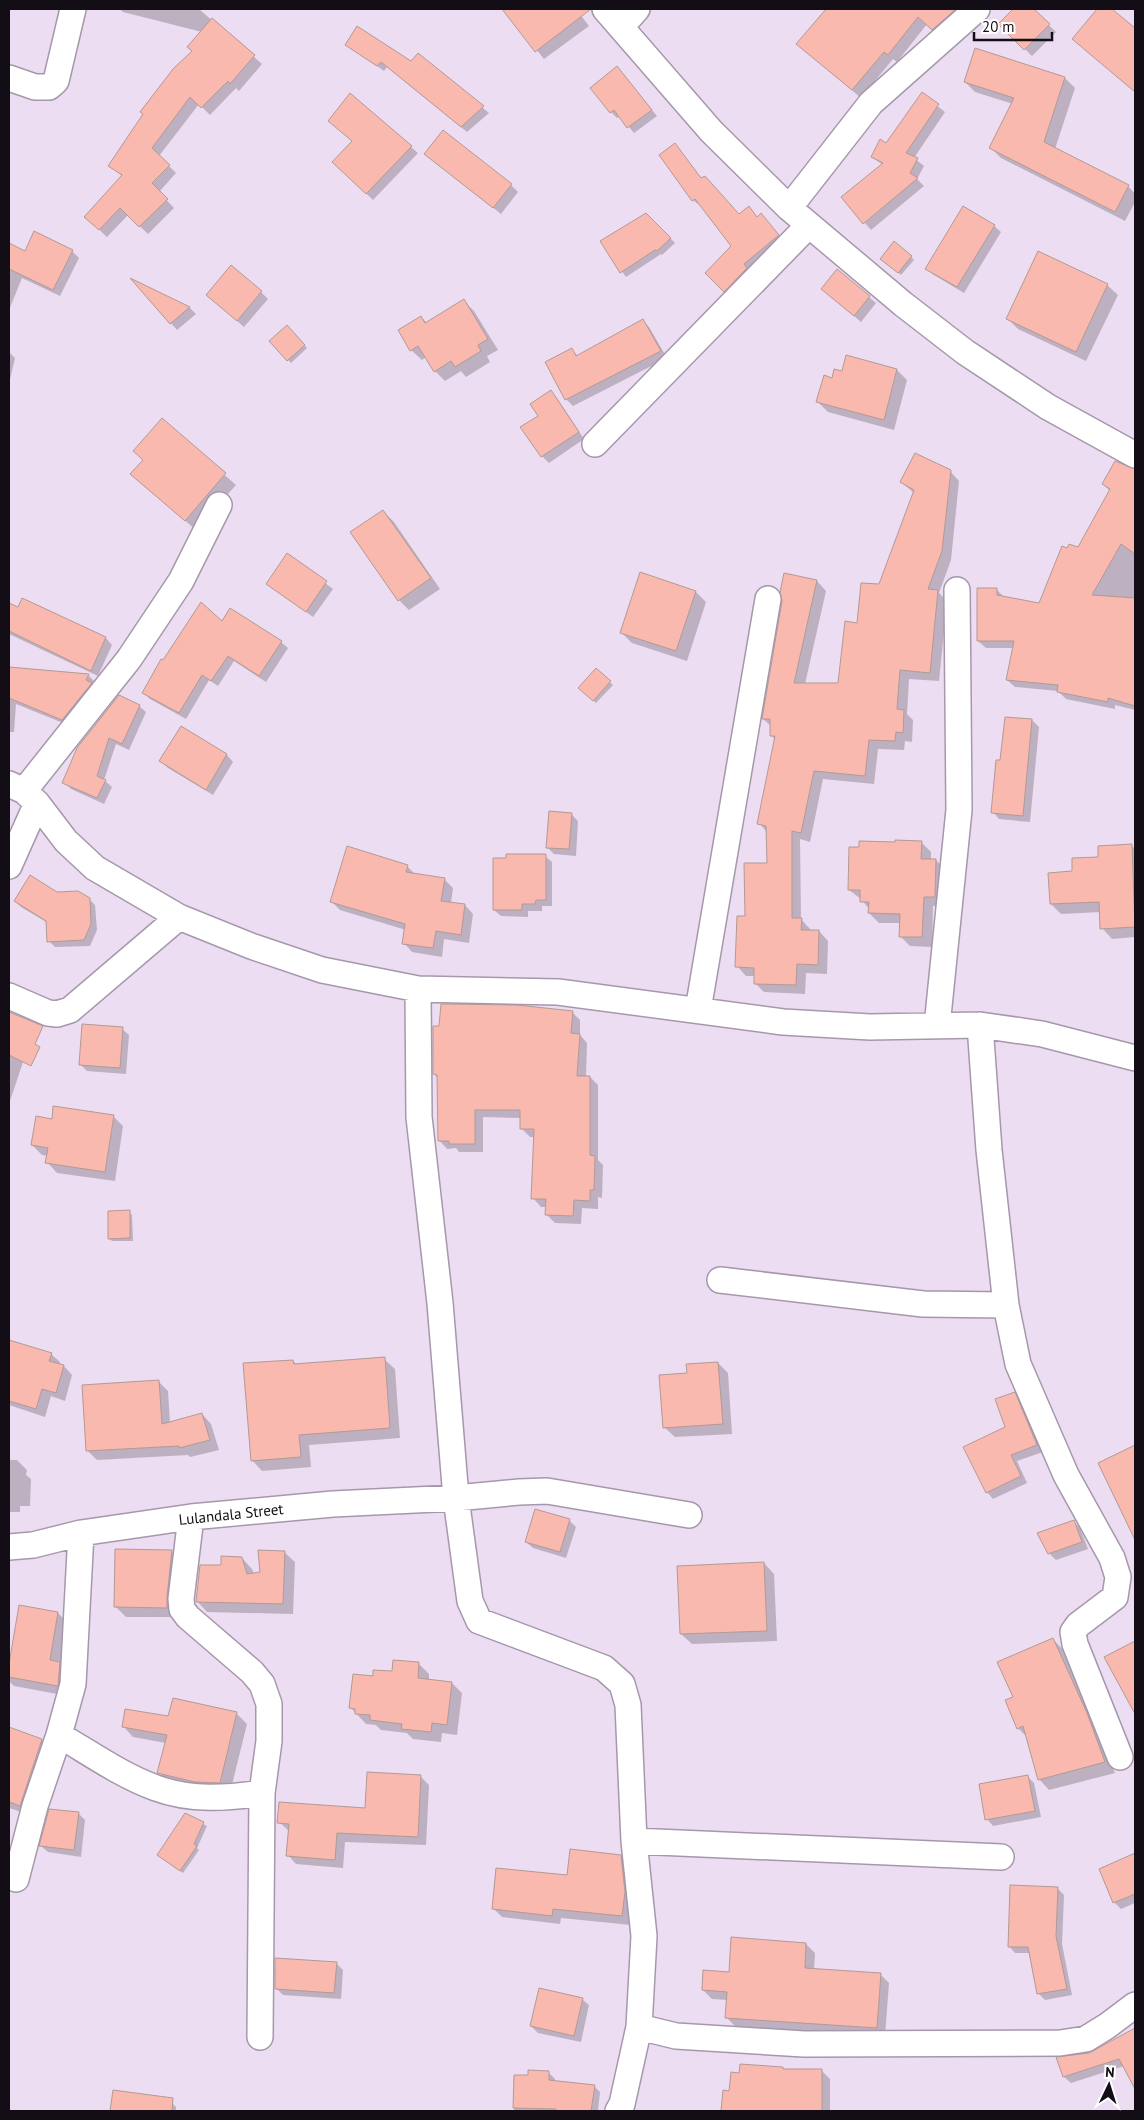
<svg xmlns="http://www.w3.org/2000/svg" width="1144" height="2120" font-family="'PT Sans',sans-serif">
  <rect width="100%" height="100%" fill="#ecddf2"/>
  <path fill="#0003" d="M120 9H199L262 64 239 91 236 88 210 115 199 104 159 156 176 173 159 192 174 208 148 234 128 215 107 237 93 224 122 176 110 166 144 114 193 51 202 32 123 12Z
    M504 9H576L589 26 544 59Z
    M827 9H973L941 37 927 24 897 62 893 59 861 98 798 44Z
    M1015 9H1032L1056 32 1032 56 1000 24Z
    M1099 9H1110L1135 30V92L1073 39Z
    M347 45 412 63 418 55 489 113 467 132 387 67 384 71Z
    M622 74 657 116 634 133 620 116 617 118 611 112 592 88Z
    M1065 78 1075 88 1055 149 1128 186 1135 194V202L1125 221 1001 158 991 148 1013 104 975 92 965 82Z
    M922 94 945 112 914 158 924 166 917 179 924 186 871 230 843 198 883 165 872 157 887 144Z
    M353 141 411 147 418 153 373 200 340 168Z
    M675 145 702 180 739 215 753 212 758 218 765 219 782 240 747 269 751 273 729 295 706 273 733 247 699 203 698 204 693 200 661 155Z
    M425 154 511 185 518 192 501 214Z
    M646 214 675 243 662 255 661 254 626 277 601 242Z
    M994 226 1001 232 964 293 934 275 927 269Z
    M9 245 25 253 72 251 79 258 60 296 22 278 9 310Z
    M911 257 914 260 901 275 884 262Z
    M135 281 190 308 196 314 177 330Z
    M1107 285 1118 295 1086 361 1018 329 1007 318Z
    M261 292 268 299 244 327 214 301Z
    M829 295 869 297 876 303 861 322Z
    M464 301 474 311 498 350 487 356 490 362 466 377 461 371 445 381 435 371 426 357 422 360 411 350 421 317 427 323Z
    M643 321 649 327 667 358 573 406 566 399 571 349 578 356Z
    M287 327 307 348 291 363 271 341Z
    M9 352 15 358 9 384Z
    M897 370 907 380 894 430 828 412 818 402 833 379Z
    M551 392 557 398 584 439 549 463 542 456 539 416Z
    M162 420 236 485 196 530 142 484 144 460Z
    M1128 469 1135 470V710L1115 705V709L1066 699 1058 691 1015 687 1007 680 1014 648H986L978 641 997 590 1004 597 1040 605 1068 550 1078 548 1110 491 1103 484Z
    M950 471 959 481 951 560 939 593 947 601 939 681 909 679 907 714 913 720 912 742 905 741 904 750 878 749 874 784 823 779 810 842 800 839 801 919 810 929V931H819L828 941 827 974 806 973 805 994 764 992 755 983V976H746L737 966 746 917 768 865 767 832 759 823 775 740 771 735V726L763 719 783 601 785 574 817 581 826 591 805 684 840 685 858 624 879 586 914 493 901 482Z
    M383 511 394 522 440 589 409 610 399 600Z
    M288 555 333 589 313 617 268 584Z
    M696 592 706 602 687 661 632 643 622 633Z
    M23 600 106 638 112 645 98 676 9 634V604L18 609Z
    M222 623 281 642 288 648 266 682 234 661 218 686 209 680 186 719 150 699 143 692 164 662Z
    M9 668 89 676 94 681 68 725 16 704 14 732H9Z
    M596 670 613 685 596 703 580 688Z
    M139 706 146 712 129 750 116 744 104 780 112 787 104 804 71 789 64 782Z
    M1032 720 1039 727 1030 822 999 819 993 812 1001 761Z
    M182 728 227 755 233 762 213 795 168 768 161 761Z
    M571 814 578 821 576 856 554 854 547 847Z
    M921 842 931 852V860H936L945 870 944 906H933L932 947 910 946 900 936V923H879L869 913 870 910 861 899 849 890Z
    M1131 845 1135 849V937L1112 939 1102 928 1101 912 1061 914 1051 904 1074 872 1099 858Z
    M545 856 552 862V906H542V911H528V917L501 916 494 910Z
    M407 866 416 875 444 879 453 888 451 903 465 905 473 914 469 943 444 939 442 957 412 952 404 943 406 930 340 910 331 901Z
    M57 894 89 899 95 905 97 930 90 946 55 947 49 941 48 923 21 907 15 901Z
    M572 1012 580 1020V1035L587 1043 586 1077H590L598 1085V1160L603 1165 602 1198 598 1197V1209L582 1208 581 1224 555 1223 546 1214 547 1207H541L533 1198 535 1137H530L522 1129V1118L483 1117V1152H459L456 1148 447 1149 439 1140 438 1078 434 1074Z
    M9 1013 26 1020 34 1029 9 1104Z
    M122 1029 129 1035 126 1074 87 1071 80 1064Z
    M113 1116 123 1126 115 1181 57 1173 47 1162 48 1156 42 1155 32 1145Z
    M129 1212 132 1215 133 1241H112L109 1238Z
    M9 1342 51 1354 60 1362 59 1365 64 1366 72 1375 65 1401 51 1396 45 1417 9 1405Z
    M384 1359 395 1369 400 1438 309 1445 311 1467 262 1471 252 1460 293 1361 297 1365Z
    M718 1363 728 1373 732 1434 675 1437 664 1427 688 1375Z
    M159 1382 168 1391 170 1423 202 1414 211 1424 219 1450 190 1457 188 1455 97 1460 87 1450Z
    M1014 1394 1021 1401 1043 1452 1017 1461 1027 1483 993 1499 987 1492 1007 1427Z
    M1135 1447V1531L1129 1525 1100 1463Z
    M9 1460H17L27 1470 26 1475 31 1479 30 1506H20V1512H9Z
    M569 1520 576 1527 566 1558 533 1548 526 1542Z
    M1074 1522 1080 1528 1088 1549 1056 1560 1049 1553Z
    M116 1551 172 1552 182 1562 177 1617H126L116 1607Z
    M284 1552 295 1562 293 1614 207 1612 197 1601 222 1566 242 1558 252 1569 254 1574 261 1573Z
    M764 1563 774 1574 777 1641 692 1644 681 1634Z
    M58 1613 68 1623 61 1665 70 1674 68 1696 14 1686 9 1681V1659H11Z
    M1053 1639 1063 1650 1115 1773 1049 1790 1039 1779 1028 1738 1018 1728 1014 1698Z
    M1135 1642V1706L1129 1700 1106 1657Z
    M419 1664 429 1674V1680L452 1683 462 1693 457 1735 442 1733 441 1742 413 1739 407 1733 381 1730 376 1725 366 1724 350 1707 374 1677Z
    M236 1713 247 1724 230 1793 169 1783 159 1772 166 1743 133 1737 123 1726 169 1717Z
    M22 1733 42 1740 52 1750 31 1815 9 1808V1734Z
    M420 1776 429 1785 426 1845 345 1842 343 1868 296 1864 288 1855 289 1831 279 1822 366 1810Z
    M1027 1776 1034 1783 1041 1817 993 1826 987 1819Z
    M78 1813 85 1820 81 1857 48 1852 41 1846Z
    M186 1815 207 1826 197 1848 199 1850 183 1873 161 1858Z
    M620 1856 629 1865 631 1925 561 1918 560 1924 502 1917 493 1908Z
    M1131 1856 1135 1861V1903L1121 1909 1114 1902Z
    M1057 1888 1064 1895 1062 1944 1072 1995 1045 2000 1039 1994 1030 1953H1015L1009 1946Z
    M806 1944 815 1953 814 1970 880 1974 889 1983 885 2036 735 2026 726 2017 728 2000 712 1999 703 1990 730 1973Z
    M336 1963 343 1970 341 1999 283 1995 276 1988Z
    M582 1999 589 2005 581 2042 538 2033 531 2026Z
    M1135 2030V2069L1130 2072 1124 2066 1071 2083 1064 2077 1089 2054Z
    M783 2068 784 2070H821L830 2079V2111H723L725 2091 731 2092 740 2074Z
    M549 2073 555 2079V2082L594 2086 600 2092 598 2111H514L515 2076 529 2077Z
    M114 2092 167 2098 176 2107V2111H112Z"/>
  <path fill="#f9b9ae" stroke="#b49995" d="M502 9H591L535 52Z
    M826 9H956L932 30 918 17 888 55 884 52 852 90 796 44Z
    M1013 9H1034L1050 24 1024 50 998 24Z
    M1097 9H1112L1135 28V92L1072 39Z
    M212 18 255 55 230 84 228 81 201 108 190 97 152 148 170 165 152 183 168 199 139 227 120 208 99 230 84 217 122 175 108 166 143 114 140 112 173 69 192 51 187 47Z
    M357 26 411 61 418 53 484 106 461 127 381 62 377 66 345 45Z
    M975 48 1065 77 1044 142 1129 185 1115 212 989 148 1014 98 964 82Z
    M617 66 652 110 627 128 614 110 610 113 590 88Z
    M922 92 939 104 906 153 918 158 910 173 918 178 863 224 841 197 883 163 871 157 880 139 886 143Z
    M350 93 412 146 366 194 332 162 352 141 328 121Z
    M443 130 512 184 493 208 424 154Z
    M675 143 701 178 705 176 739 214 749 206 757 217 761 213 779 235 744 264 747 268 724 292 705 273 731 246 695 199 692 201 659 155Z
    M963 206 995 225 957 287 925 269Z
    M646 213 671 238 657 251 655 250 620 273 600 241Z
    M34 231 73 250 53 290 9 269V243L25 251Z
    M894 241 912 256 898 273 880 259Z
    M1038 251 1108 284 1076 352 1006 319Z
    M231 265 262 291 237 321 206 295Z
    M837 269 870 296 854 316 821 289Z
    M130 278 190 307 170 324Z
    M464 299 488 339 478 345 481 351 455 367 451 361 434 372 418 346 410 351 398 330 421 316 425 323Z
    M643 319 661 351 565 400 545 362 572 348 576 356Z
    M287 325 305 345 287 361 269 341Z
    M846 355 897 369 884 420 816 402 824 375 832 378 834 369 842 371Z
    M551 390 579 432 541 457 520 427 538 416 530 404Z
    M162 418 226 473 185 521 130 474 143 460 133 451Z
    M915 453 951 470 942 551 928 589 938 590 930 673 900 670 897 709 904 710 903 733 896 732 895 741 869 740 865 776 814 771 801 833 792 831V918H802L801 930H819L818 965 797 964 796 985 754 984V968L735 967 737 916H745L744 863H767L766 826 757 824 775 736H770V719H762L782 601 780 592 784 573 817 580 794 683H838L845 621 857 623 861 583 879 584 914 490 900 482Z
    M1115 461 1135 469V554L1121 544 1092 595 1135 598V706L1108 698V702L1057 692 1058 685 1006 680 1014 641H977V588H997V595L1039 603 1062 546 1067 548 1069 544 1078 547 1110 489 1102 484Z
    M383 510 431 578 398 601 350 532Z
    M287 553 327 581 306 612 266 584Z
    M640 572 696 591 676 651 620 633Z
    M22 598 106 637 91 671 9 631V603L18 607Z
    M201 602 222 621 230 608 282 641 259 676 228 656 211 681 202 675 179 713 142 693 161 659 163 660Z
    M9 667 89 674 86 680 92 683 62 720 9 698Z
    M596 668 611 681 593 701 578 688Z
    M119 695 140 705 122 744 109 738 97 776 106 780 97 798 62 783 77 748Z
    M1005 717 1032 719 1023 816 991 813 996 760H1000Z
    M181 726 227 754 206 790 159 761Z
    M549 811 572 813 569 849 546 848Z
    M895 840 922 841 921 859H936L935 897H924L922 937H899L900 914 868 913 869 902H860V890H848L849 847H859V841L895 842Z
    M1132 844 1135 927 1100 929 1099 902 1050 904 1048 873 1072 871V858L1098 857V846Z
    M347 846 408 865 406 872 445 878 441 901 465 904 461 935 436 931 433 948 402 944 405 924 330 902Z
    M506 854H546V900H536L535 904H522V910H493V858H506Z
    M30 875 57 892 78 891 90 898 91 924 84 940 47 942 46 921 14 901Z
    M441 1004 517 1005 573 1011 571 1033 580 1034 577 1076H590V1155L595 1156 594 1190H590V1201L574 1200 573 1216 545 1215 546 1199H531L534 1129H520V1110H475V1144H449V1141H438L437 1075 433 1074V1026H439Z
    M9 1012 43 1026 35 1044 40 1047 31 1066 9 1055Z
    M82 1024 123 1027 120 1068 79 1065Z
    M53 1106 114 1115 105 1172 45 1163 48 1148 31 1145 36 1116 52 1119Z
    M130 1210V1238L108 1239V1211Z
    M9 1340 52 1353 49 1361 64 1365 56 1393 42 1389 36 1409 9 1401Z
    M385 1357 390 1428 299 1435 301 1457 251 1461 243 1363 293 1360 294 1364Z
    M718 1362 723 1424 663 1428 659 1375 687 1373 686 1364Z
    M159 1380 162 1424 202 1413 210 1440 179 1448V1446L86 1451 82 1385Z
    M1015 1392 1037 1445 1011 1455 1021 1476 986 1493 963 1447 1005 1427 995 1399Z
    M1135 1445V1540L1098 1463Z
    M535 1509 570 1519 560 1552 525 1542Z
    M1074 1520 1082 1542 1048 1554 1037 1533Z
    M115 1549 172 1550 167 1597V1608L114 1607Z
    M258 1550 285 1551 283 1604 196 1602 200 1565H221V1556L242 1557 247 1574 260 1572Z
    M764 1562 767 1631 680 1634 677 1566Z
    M19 1605 58 1612 50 1660 60 1662 58 1686 9 1677V1664Z
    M1053 1638 1087 1713 1105 1762 1038 1780 1023 1726 1017 1729 1005 1700 1013 1697 997 1662Z
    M1135 1641V1714L1104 1657Z
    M393 1660 419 1662 418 1678 452 1682 447 1725 432 1723 431 1732 401 1729 402 1724 370 1720V1715L355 1714V1709L349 1708 353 1674 373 1676V1670L392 1671Z
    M173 1698 237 1712 220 1783 195 1782 157 1773 167 1735 122 1727 125 1709 168 1716Z
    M9 1727 42 1739 20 1806 9 1802Z
    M367 1772 421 1775 418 1837 337 1833 335 1860 286 1856 289 1824 277 1823 279 1802 365 1808Z
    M1028 1775 1035 1811 985 1820 979 1784Z
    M49 1809 79 1812 74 1850 39 1846Z
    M185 1813 204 1822 194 1844 197 1846 180 1871 157 1855Z
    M570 1849 621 1855 625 1892 622 1916 553 1909 552 1916 492 1909 496 1868 567 1875Z
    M1135 1853V1894L1113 1903 1099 1869Z
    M1010 1885 1058 1887 1056 1936 1067 1989 1037 1994 1028 1947H1008Z
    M731 1937 806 1943 805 1968 881 1973 877 2028 725 2018 727 1992 702 1990 703 1970 729 1972Z
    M275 1958 337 1962 334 1993 275 1989Z
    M539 1988 583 1998 574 2036 530 2026Z
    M1135 2028V2089L1119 2059 1063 2077 1056 2057 1089 2053Z
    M740 2064 783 2067V2069H822V2111H721L723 2090 729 2091 731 2072 739 2073Z
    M528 2070 549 2071V2080L595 2085 591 2111H556V2109L513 2108 514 2075H528Z
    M113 2090 173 2098 172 2111H110Z"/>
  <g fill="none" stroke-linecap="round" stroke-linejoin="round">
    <defs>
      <path id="minor" d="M605 9 711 131 789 208 903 304 965 352 1048 407 1135 455
        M621 27 637 9
        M9 78 35 87H49L56 81 73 9
        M789 208 871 103 977 9
        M595 444 809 225
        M9 784 24 791 37 803 66 841 95 868 179 917 251 946 322 970 418 989 558 992 783 1022 870 1027 980 1025 1042 1034 1135 1058
        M24 791 129 659 181 581 219 505
        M9 866 37 803
        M418 989 419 1117 440 1303 456 1498 470 1601 479 1621 604 1668 622 1684 628 1705 634 1841 644 1936 639 2027 622 2104 618 2111
        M9 996 48 1013 57 1014 70 1010 179 917
        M698 1010 768 599
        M980 1025 989 1150 1006 1305 1018 1364 1066 1475 1112 1558 1118 1577 1115 1597 1078 1625 1073 1632 1075 1644 1120 1757
        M937 1026 959 810 957 590
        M720 1280 923 1304 1006 1305
        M191 1517 181 1599 182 1609 188 1617 252 1672 262 1684 269 1704V1741L262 1793 260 2037
        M9 1547 33 1545 81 1533 191 1517 333 1504 456 1498 519 1492 547 1491 689 1515
        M59 1735C90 1753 122 1776 156 1788 191 1801 227 1798 262 1793
        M634 1841 1001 1857
        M16 1879 35 1806 59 1735 73 1684 81 1533
        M639 2027 676 2036 804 2044 1060 2043 1086 2039 1107 2026 1135 2005"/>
    </defs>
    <use href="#minor" stroke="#a698ab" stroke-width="28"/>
    <use href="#minor" stroke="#fff" stroke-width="25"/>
  </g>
  <g text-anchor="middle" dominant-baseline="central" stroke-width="4" stroke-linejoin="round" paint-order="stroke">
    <g font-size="15" fill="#130e15" stroke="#fff">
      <text transform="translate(231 1514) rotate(-6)">Lulandala Street</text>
    </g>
  </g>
  <rect width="1144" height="2120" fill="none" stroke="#130e15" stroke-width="20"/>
  <g transform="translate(1109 2085) rotate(4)" stroke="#ffffff" stroke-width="4" paint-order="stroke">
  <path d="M0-4L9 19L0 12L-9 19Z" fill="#130e15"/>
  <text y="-8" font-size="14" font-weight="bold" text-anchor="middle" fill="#130e15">N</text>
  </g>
  <path d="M974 32v8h78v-8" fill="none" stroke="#130e15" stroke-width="2.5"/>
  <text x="982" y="32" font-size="15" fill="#130e15" stroke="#ffffff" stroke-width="4" paint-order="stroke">20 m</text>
</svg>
